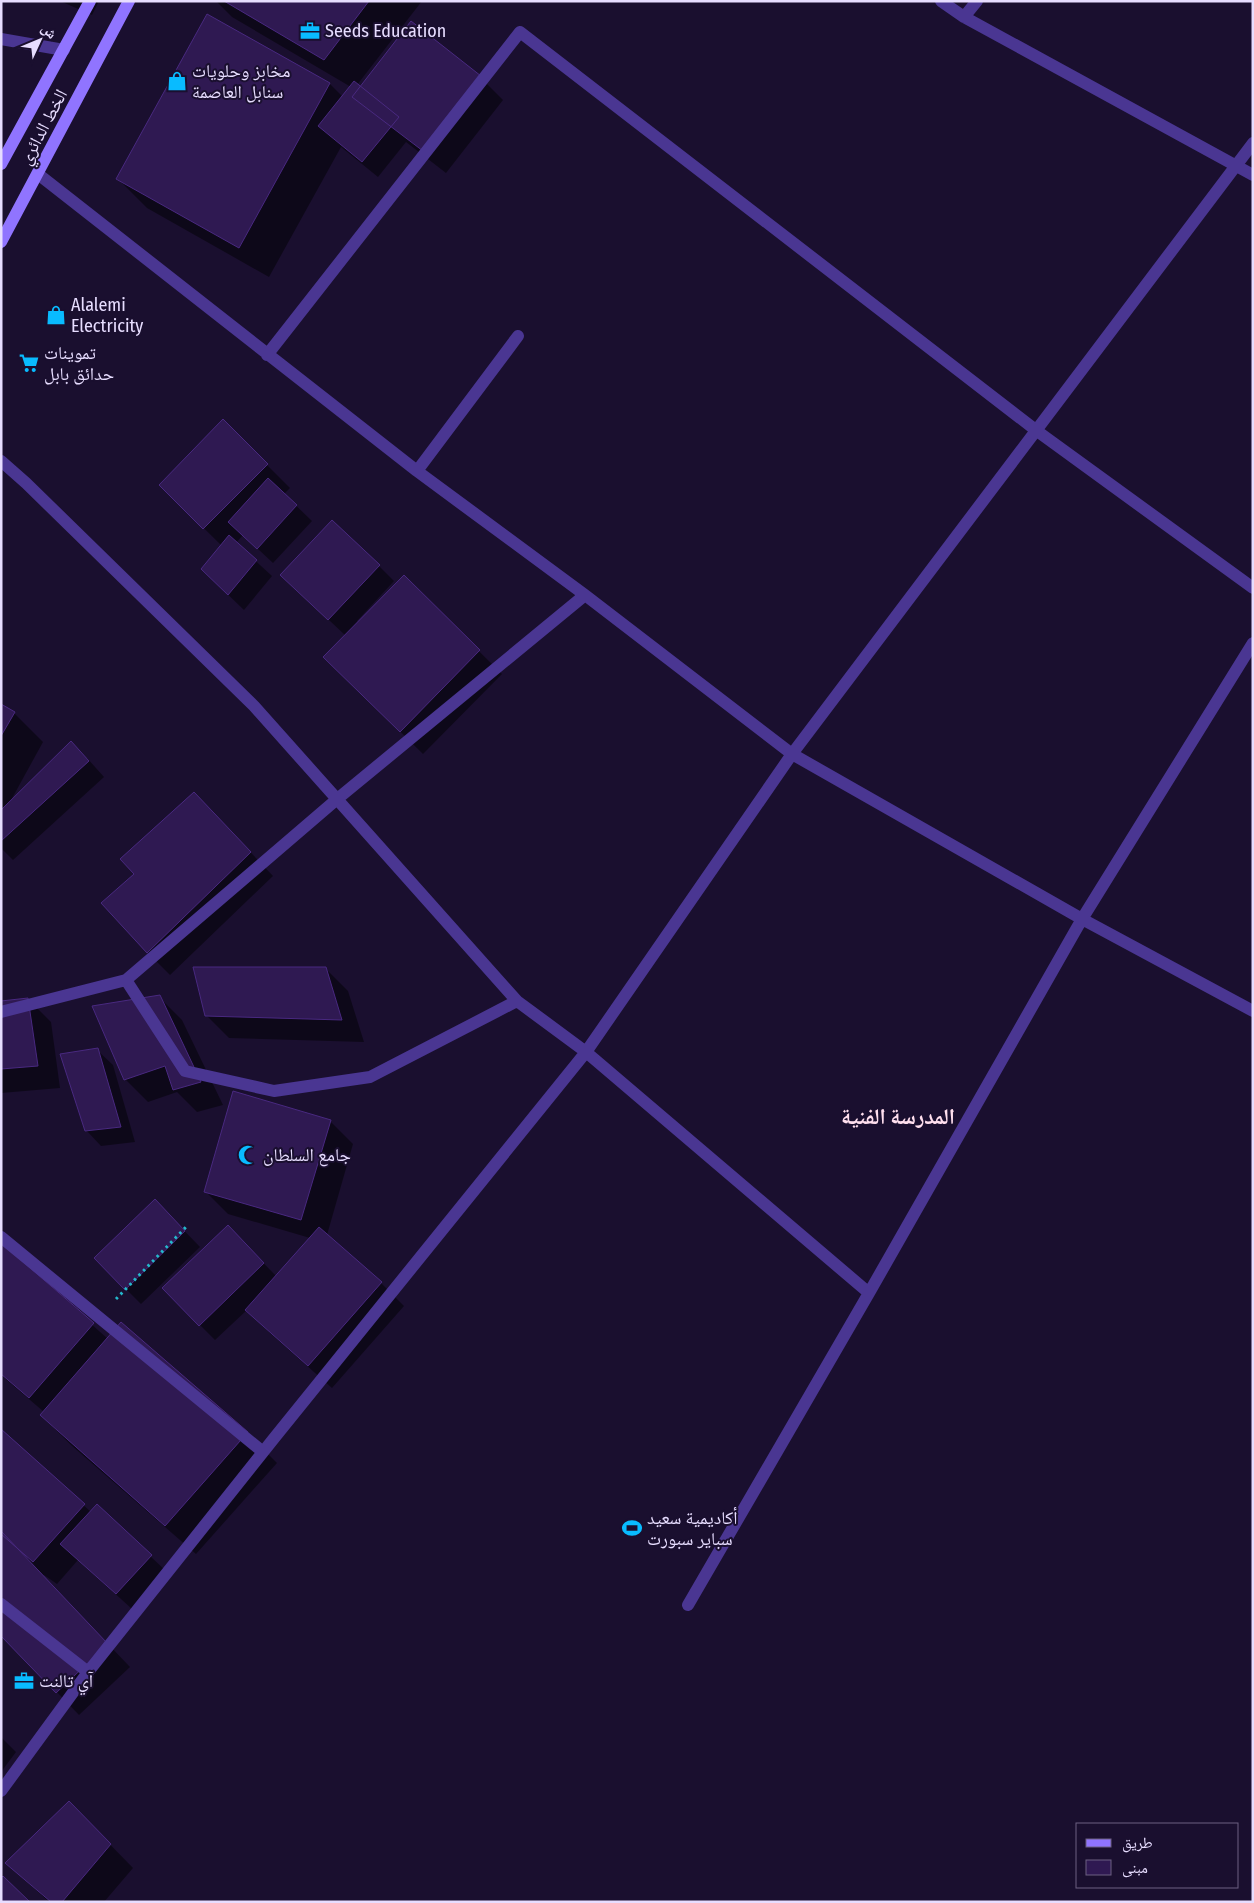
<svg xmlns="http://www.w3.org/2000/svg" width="1254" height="1903" font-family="'Fira Sans Condensed','Noto Naskh Arabic',sans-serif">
  <rect width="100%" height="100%" fill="#1a0f2f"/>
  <path fill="#0007" d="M60 1H99L92 15Z
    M216 1H422L357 85 361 88 480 77 503 100 446 173 406 142 378 177 341 147 269 277 147 208 117 178 208 16 330 84 343 97 351 87 232 17Z
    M223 421 290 488 284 494 312 521 273 563 243 535 236 543 272 576 244 610 218 585 222 546 160 485Z
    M379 566 394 581 357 621 359 623 404 577 502 674 423 754 325 657 346 636 297 590Z
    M1 705 14 713 43 742 10 802 87 758 104 777 13 860 1 848Z
    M216 816 273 876 170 975 147 952Z
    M325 968 348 991 364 1042 229 1038 206 1015Z
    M159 997 182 1020 223 1105 197 1112 177 1092 148 1102 125 1079Z
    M28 999 51 1022 60 1088 1 1093V1002Z
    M97 1050 113 1065 135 1142 101 1146 86 1130Z
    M330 1121 353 1144 327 1235 381 1283 404 1306 332 1388 270 1333 247 1310 215 1340 200 1325 243 1242 277 1277 310 1238 228 1214 205 1191Z
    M170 1216 200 1247 141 1304 126 1289Z
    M1 1244 108 1339 247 1433 277 1463 196 1554 71 1445 41 1415 44 1412 1 1375Z
    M1 1431 91 1512 97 1506 166 1571 132 1609 78 1560 57 1584 44 1575 43 1576 130 1667 79 1715 1 1634Z
    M1 1737 16 1752 1 1772Z
    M92 1826 133 1868 104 1902H49L7 1863Z"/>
  <path fill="#2f1952" stroke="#492980" d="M224 1H369L324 60Z
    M207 14 330 83 239 248 116 179Z
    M411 21 481 76 423 151 352 97Z
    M354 81 399 117 362 162 318 126Z
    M223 419 268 464 203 529 159 485Z
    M268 478 297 505 257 549 228 522Z
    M332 520 380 565 328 620 280 575Z
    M229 535 257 560 228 595 201 569Z
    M404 575 480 650 400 732 323 657Z
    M1 704 15 712 1 736Z
    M71 741 89 761 1 841V810Z
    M194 792 251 852 147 953 101 903 134 874 120 859Z
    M193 967H326L342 1020 205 1016Z
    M160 995 201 1082 173 1090 165 1066 124 1080 92 1006Z
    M28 998 38 1066 1 1069V1001Z
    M98 1048 121 1127 85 1131 60 1054Z
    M233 1091 331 1120 301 1220 204 1192Z
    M155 1199 185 1231 125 1290 94 1258Z
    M228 1225 264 1263 199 1326 162 1288Z
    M319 1227 382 1282 308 1366 245 1310Z
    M1 1243 94 1323 29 1398 1 1374Z
    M121 1322 248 1432 165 1526 40 1415Z
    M1 1429 85 1504 33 1562 1 1534Z
    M97 1504 152 1555 116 1594 60 1544Z
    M1 1531 108 1644 56 1693 1 1636Z
    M69 1801 111 1844 62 1902H51L5 1863Z
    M3 1876 30 1902H1V1878Z"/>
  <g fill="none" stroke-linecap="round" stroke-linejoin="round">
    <path stroke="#24b8cc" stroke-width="3" stroke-dasharray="2.5 4" stroke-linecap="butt" d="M116 1299 187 1226"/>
    <path stroke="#4a3692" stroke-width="12" d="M941 1 964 17 1253 175
      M964 17 977 1
      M1 39 64 50
      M38 174 417 471 585 595 792 754 1082 919 1253 1011
      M267 355 520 32 1037 431 1253 588
      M1 461 26 483 254 706 517 1001 586 1052 869 1293
      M417 471 518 336
      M126 980 185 1071 274 1091 370 1077 517 1001
      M1 1012 126 980 336 800 585 595
      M1 1237 263 1452
      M1 1604 88 1672
      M688 1605 869 1293 1082 919 1253 643
      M1 1791 88 1672 275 1437 586 1052 792 754 1253 143"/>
    <path stroke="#9074ff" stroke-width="12" d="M1 164 90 1
      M1 242 129 1"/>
  </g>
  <defs>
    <symbol id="office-bare" viewBox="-9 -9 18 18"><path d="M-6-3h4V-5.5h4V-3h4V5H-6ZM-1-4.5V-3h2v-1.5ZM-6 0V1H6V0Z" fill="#09bbff" stroke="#1a0f2f" stroke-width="2.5" paint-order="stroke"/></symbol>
    <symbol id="shop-bare" viewBox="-9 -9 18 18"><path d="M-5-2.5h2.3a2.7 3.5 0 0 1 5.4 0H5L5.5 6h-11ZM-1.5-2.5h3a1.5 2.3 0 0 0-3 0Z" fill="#09bbff" stroke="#1a0f2f" stroke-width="2.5" paint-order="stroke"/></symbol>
    <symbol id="supermarket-bare" viewBox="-9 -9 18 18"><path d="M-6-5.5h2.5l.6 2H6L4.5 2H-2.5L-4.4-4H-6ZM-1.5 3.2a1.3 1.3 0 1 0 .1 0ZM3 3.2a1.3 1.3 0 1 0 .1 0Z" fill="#09bbff" stroke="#1a0f2f" stroke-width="2.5" paint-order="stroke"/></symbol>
    <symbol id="mosque-bare" viewBox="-9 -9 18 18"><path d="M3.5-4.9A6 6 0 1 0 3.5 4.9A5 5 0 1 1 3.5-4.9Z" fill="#09bbff" stroke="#1a0f2f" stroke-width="2.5" paint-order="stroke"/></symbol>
    <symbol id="stadium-bare" viewBox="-9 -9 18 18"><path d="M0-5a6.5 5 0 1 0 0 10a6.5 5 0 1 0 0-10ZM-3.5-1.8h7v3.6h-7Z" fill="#09bbff" stroke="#1a0f2f" stroke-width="2.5" paint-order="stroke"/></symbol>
  </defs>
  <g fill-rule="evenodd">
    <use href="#office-bare" x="296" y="17" width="28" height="28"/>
    <use href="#shop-bare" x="163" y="67" width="28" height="28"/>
    <use href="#shop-bare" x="42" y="301" width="28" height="28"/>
    <use href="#supermarket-bare" x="15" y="349" width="28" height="28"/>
    <use href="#mosque-bare" x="234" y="1141" width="28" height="28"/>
    <use href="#stadium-bare" x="618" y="1514" width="28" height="28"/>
    <use href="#office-bare" x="10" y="1667" width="28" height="28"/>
  </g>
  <g text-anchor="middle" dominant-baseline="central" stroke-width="4" stroke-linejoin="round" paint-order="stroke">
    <g font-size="18" fill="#e7ddff" stroke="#1a0f2f" text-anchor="start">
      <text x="325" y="31">Seeds Education</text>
      <text x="192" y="71">مخابز وحلويات<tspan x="192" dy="21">سنابل العاصمة</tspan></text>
      <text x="71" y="305">Alalemi<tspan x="71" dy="21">Electricity</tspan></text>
      <text x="44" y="353">تموينات<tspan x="44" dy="21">حدائق بابل</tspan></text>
      <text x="263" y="1155">جامع السلطان</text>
      <text x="647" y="1518">أكاديمية سعيد<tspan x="647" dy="21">سباير سبورت</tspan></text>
      <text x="39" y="1681">آي تالنت</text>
    </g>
    <g font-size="18" fill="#e7ddff" stroke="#1a0f2f">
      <text transform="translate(43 127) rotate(-62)">الخط الدائري</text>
    </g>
    <g font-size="22" font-weight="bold" fill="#ffdfee" stroke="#1a0f2f">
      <text x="898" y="1116">المدرسة الفنية</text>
    </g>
  </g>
  <rect width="1254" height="1903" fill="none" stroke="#e7ddff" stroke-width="5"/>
  <rect x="1076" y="1823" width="162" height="65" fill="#1a0f2f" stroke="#6c6182"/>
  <rect x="1086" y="1839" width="25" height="8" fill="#9074ff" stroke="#6c6182"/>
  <text x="1122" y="1848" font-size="15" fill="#e7ddff">طريق</text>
  <rect x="1086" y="1860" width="25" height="15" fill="#2f1952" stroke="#6c6182"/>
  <text x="1122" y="1873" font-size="15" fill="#e7ddff">مبنى</text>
  <g transform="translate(40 40) rotate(46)" stroke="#1a0f2f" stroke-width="4" paint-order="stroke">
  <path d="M0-4L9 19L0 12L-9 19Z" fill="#e7ddff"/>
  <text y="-8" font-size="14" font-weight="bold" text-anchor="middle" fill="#e7ddff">ش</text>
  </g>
</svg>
